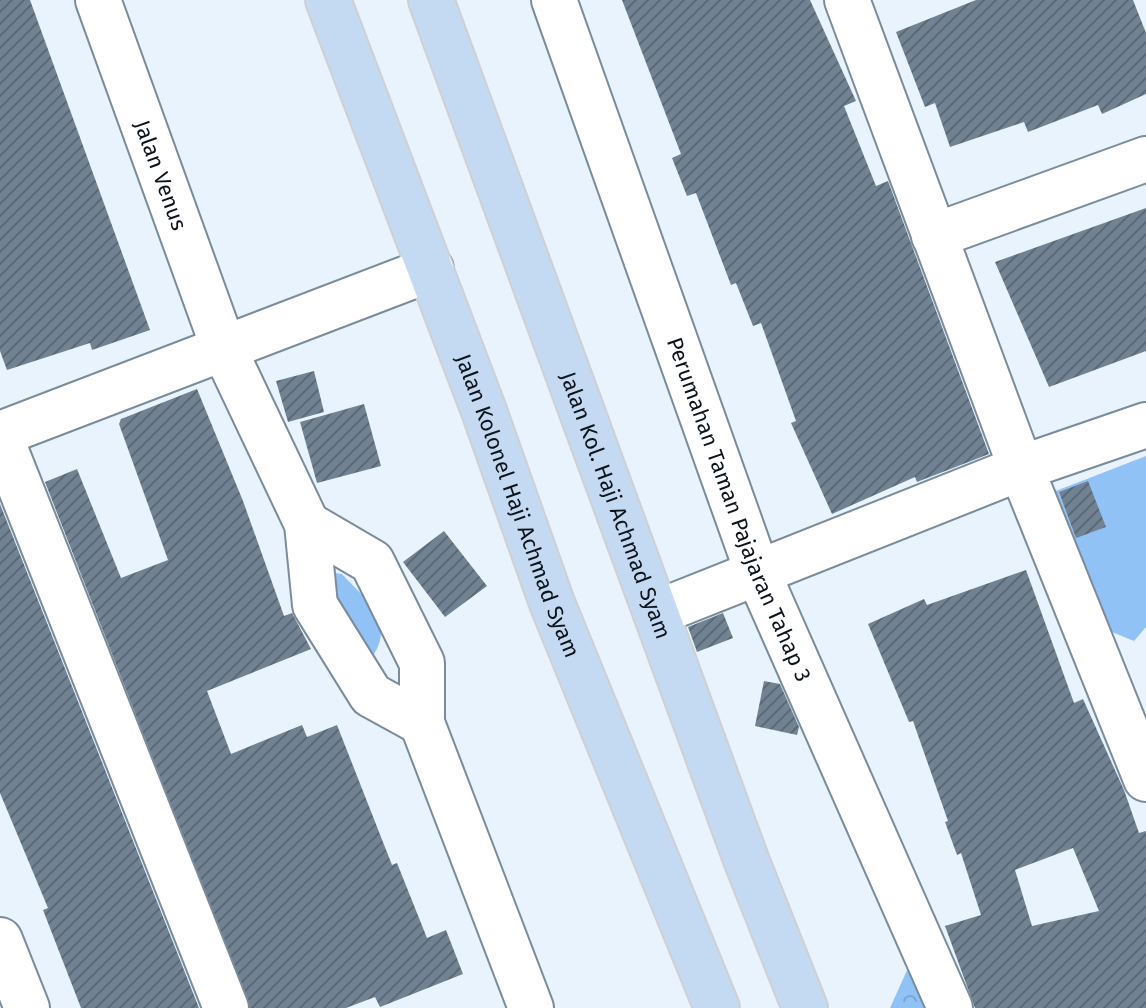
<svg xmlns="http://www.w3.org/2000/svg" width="1146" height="1008" font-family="'Fira Sans',sans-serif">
  <defs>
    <pattern id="park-crowns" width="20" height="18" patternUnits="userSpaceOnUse" patternTransform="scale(2)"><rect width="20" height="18" fill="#91c2f6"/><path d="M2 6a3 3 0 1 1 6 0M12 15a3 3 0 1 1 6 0" fill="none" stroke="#7ca6d2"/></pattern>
    <pattern id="building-hatch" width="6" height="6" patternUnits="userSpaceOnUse" patternTransform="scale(2)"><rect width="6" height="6" fill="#718293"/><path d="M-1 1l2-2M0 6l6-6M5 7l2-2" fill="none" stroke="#5b6977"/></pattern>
  </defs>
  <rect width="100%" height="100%" fill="#e8f3fe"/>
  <path fill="#91c2f6" d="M1146 456V627L1134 641 1107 630 1048 494Z
    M323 571 342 574C367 601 397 622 371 659L361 651Z"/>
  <path fill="url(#park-crowns)" d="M918 946 940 1008H890Z"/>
  <path fill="url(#building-hatch)" fill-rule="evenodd" d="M0 0H30L150 330 92 350 90 343 7 370 0 351Z
    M622 0H810L856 101 844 106 876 186 888 181 989 454 917 482 915 477 832 514 791 423 796 421 761 323 753 326 736 283 731 285 696 193 687 196 672 158 681 154Z
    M976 0H1133L1146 33V94L1102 114 1098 105 1028 132 1024 122 950 147 935 103 925 107 896 32Z
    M1146 208V351L1049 387 995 262Z
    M314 371 324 412 288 422 276 381Z
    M197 389 243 501 284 616 292 613 311 649 207 691 231 754 302 725 307 737 337 725 392 865 397 863 427 938 446 930 463 974 380 1007 375 997 346 1008H250L45 482 77 469 121 578 168 560 119 424 121 419Z
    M364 404 381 466 317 483 300 422Z
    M1088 481 1106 527 1076 538 1059 492Z
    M0 504 199 1008H81L43 910 48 908 0 793Z
    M444 531 487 586 445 617 403 562Z
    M1026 570 1074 703 1083 699 1124 790 1139 833 1146 831V1008H975L945 926 981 915 961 853 957 855 945 822 948 821 913 721 909 722 868 624 924 599 927 605ZM1073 848 1099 911 1032 926 1015 870Z
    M723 613 733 638 697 652 688 627Z
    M764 681 780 684 799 727 797 735 755 726Z"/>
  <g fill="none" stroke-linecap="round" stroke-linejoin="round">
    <defs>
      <g id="minor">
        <path id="s1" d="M98 0 224 349 307 524 315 605 371 695 422 723"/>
        <path id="s2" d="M554 0 757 571 950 1008"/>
        <path d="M847 0 1021 468 1146 779"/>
        <path d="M934 236 1146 159"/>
        <path d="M0 434 431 269"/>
        <path d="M0 436 226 1008"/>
        <path d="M307 524 372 562 422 663V723L531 1008"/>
        <path d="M656 613 1021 468 1146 425"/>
        <path d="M0 940 27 1008"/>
      </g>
      <g id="major">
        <path id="s3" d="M328 0 484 411 552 603 717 1008"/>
        <path id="s4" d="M431 0 747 862 805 1008"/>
      </g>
    </defs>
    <use href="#minor" stroke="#7a8b9c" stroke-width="48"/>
    <use href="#major" stroke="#cfd0d1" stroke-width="48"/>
    <use href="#minor" stroke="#fff" stroke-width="44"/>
    <use href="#major" stroke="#c4daf2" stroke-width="44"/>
  </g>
  <g text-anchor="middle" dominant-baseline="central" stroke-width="6" stroke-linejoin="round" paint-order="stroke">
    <g font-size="22" fill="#0d131a" stroke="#fefefe">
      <text stroke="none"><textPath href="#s1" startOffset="186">Jalan Venus</textPath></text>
      <text stroke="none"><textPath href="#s4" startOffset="538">Jalan Kol. Haji Achmad Syam</textPath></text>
      <text stroke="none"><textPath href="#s3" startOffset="540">Jalan Kolonel Haji Achmad Syam</textPath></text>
      <text stroke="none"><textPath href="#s2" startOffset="542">Perumahan Taman Pajajaran Tahap 3</textPath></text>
    </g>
  </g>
</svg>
